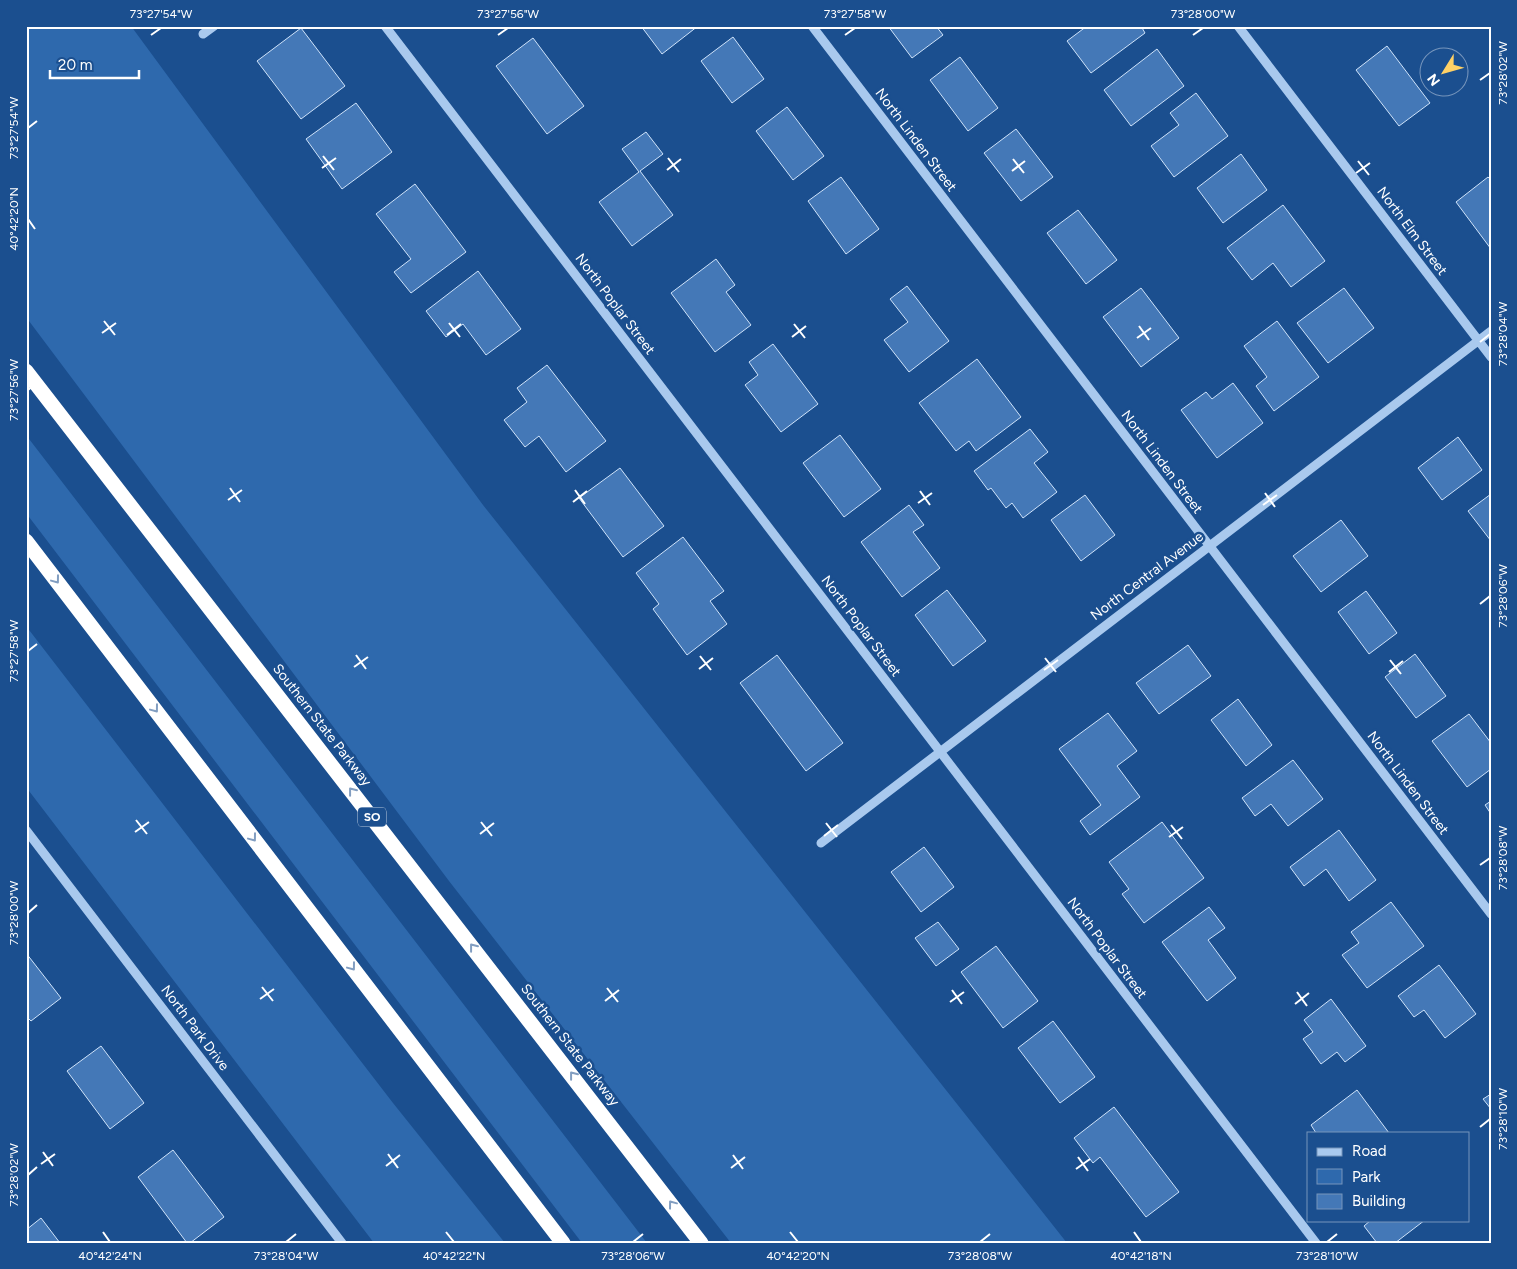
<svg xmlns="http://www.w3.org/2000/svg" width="1517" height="1269" font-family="Figtree,sans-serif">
  <rect width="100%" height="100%" fill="#1b4f8f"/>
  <path fill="#2e69ad" d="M26 26H131L483 505 1067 1243H731L449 881 26 317Z
    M26 435 647 1243H582L26 513Z
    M26 626 393 1103 505 1243H374L26 787Z"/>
  <path fill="#4478b7" stroke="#cfe3fa" d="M641 26H698L662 54Z
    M888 26H936L943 35 912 58Z
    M1087 26H1141L1145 33 1091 73 1067 41Z
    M301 28 345 86 301 119 257 61Z
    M733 37 764 79 732 103 701 61Z
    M533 38 584 106 547 134 496 66Z
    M1387 46 1430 103 1399 126 1356 70Z
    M1157 49 1184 86 1131 126 1104 90Z
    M960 57 998 108 968 131 930 80Z
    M1196 93 1228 136 1174 177 1151 146 1179 125 1170 113Z
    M356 103 392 152 342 189 306 139Z
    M787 107 824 156 793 180 756 131Z
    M1016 129 1053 177 1021 201 984 153Z
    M646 132 663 154 640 171 673 215 632 246 599 202 639 172 622 149Z
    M1241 154 1267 190 1223 223 1197 188Z
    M841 177 879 229 846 254 808 201Z
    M1488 177 1491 180V249L1456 202Z
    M415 184 466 252 411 293 394 272 411 259 376 214Z
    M1283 205 1325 261 1291 287 1273 263 1252 280 1227 248Z
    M1078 210 1117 260 1086 284 1047 233Z
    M716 259 735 285 726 292 751 325 715 352 671 293Z
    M478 271 521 329 486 355 463 324 446 337 426 311Z
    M907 286 949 341 909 372 884 340 908 322 890 299Z
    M1141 288 1179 338 1141 367 1103 317Z
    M1344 288 1374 328 1328 363 1297 323Z
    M1277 321 1319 377 1274 411 1256 386 1267 377 1244 346Z
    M773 344 818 404 781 432 745 385 758 375 749 362Z
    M977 359 1021 417 976 451 969 441 956 451 919 403Z
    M547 365 606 441 566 472 539 436 525 447 504 420 527 402 517 388Z
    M1233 383 1263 423 1217 458 1181 410 1206 392 1212 399Z
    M1030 429 1048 452 1034 463 1057 492 1023 518 1012 503 1006 508 991 488 988 490 974 471Z
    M840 435 881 489 844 517 803 463Z
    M1458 437 1482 470 1442 500 1418 468Z
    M620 468 664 526 623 557 579 498Z
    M1491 494V541L1468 511Z
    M1085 495 1115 535 1081 561 1051 520Z
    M909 505 924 525 913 532 940 568 902 597 861 542Z
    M1341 520 1368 556 1321 592 1293 556Z
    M683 537 724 591 710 601 727 624 687 655 653 609 659 604 636 573Z
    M947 590 986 641 953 666 915 615Z
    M1366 591 1397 633 1369 654 1338 612Z
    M1188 645 1211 676 1159 714 1136 683Z
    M1415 654 1446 696 1416 718 1385 677Z
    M777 655 843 743 806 771 740 683Z
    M1238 699 1272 745 1246 766 1211 720Z
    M1108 713 1137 751 1117 766 1140 797 1090 835 1080 821 1101 805 1059 749Z
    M1469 714 1491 743V769L1467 787 1432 741Z
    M1293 760 1323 799 1288 826 1271 804 1255 816 1242 798Z
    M1491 801V814L1485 805Z
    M1162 822 1204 878 1144 923 1122 894 1129 889 1109 862Z
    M1339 830 1376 880 1349 901 1326 869 1304 886 1290 867Z
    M924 847 954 887 921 912 891 872Z
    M1391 902 1424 946 1367 988 1342 955 1359 943 1351 932Z
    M1209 907 1225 928 1208 940 1236 978 1207 1001 1162 942Z
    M938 922 959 949 936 966 915 938Z
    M996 946 1038 1001 1003 1028 961 972Z
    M26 953 61 998 31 1021 26 1016Z
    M1439 965 1476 1014 1445 1038 1424 1010 1414 1017 1398 996Z
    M1331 999 1366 1046 1345 1062 1337 1052 1321 1064 1303 1039 1313 1032 1304 1020Z
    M1053 1021 1095 1077 1060 1103 1018 1048Z
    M101 1046 144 1103 110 1129 67 1071Z
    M1357 1090 1389 1133H1316L1311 1125Z
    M1491 1094V1109L1483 1099Z
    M1114 1107 1179 1192 1146 1217 1100 1157 1093 1163 1074 1138Z
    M173 1150 224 1217 190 1243H187L138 1177Z
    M41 1218 60 1243H26V1230Z
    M1371 1220H1425L1395 1243H1377L1364 1226Z"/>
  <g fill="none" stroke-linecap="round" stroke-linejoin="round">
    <path stroke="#a9c9ee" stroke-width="9" d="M385 26 1316 1243
      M812 26 1491 914
      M1238 26 1491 357
      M203 34 214 26
      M26 830 342 1243
      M821 843 1491 331"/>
    <path stroke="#fff" stroke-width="15" d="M26 371 701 1243
      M26 541 563 1243"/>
  </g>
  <defs><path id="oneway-chevron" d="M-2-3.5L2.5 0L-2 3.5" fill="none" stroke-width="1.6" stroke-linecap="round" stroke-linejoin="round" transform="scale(1.25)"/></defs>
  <g stroke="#829ec1">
    <use href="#oneway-chevron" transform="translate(56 580) rotate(53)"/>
    <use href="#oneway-chevron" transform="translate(155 709) rotate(53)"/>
    <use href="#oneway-chevron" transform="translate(352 791) rotate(-128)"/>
    <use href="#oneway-chevron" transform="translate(253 838) rotate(53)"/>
    <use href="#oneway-chevron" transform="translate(473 947) rotate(-128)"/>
    <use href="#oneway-chevron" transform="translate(352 967) rotate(53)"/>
    <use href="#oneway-chevron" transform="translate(573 1075) rotate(-128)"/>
    <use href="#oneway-chevron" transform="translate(672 1204) rotate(-127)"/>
  </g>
  <path fill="none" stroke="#fff" stroke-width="2" d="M151 35 161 28M498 35 508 28M845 35 855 28M1193 35 1203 28M1480 80 1490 73M28 128 37 121M323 156 334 170M668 158 679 172M1013 159 1024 173M1358 161 1369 175M322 168 336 158M667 170 681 159M1012 171 1025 161M1356 173 1370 163M28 219 35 229M104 321 115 335M449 323 460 337M794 324 805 338M1139 326 1149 340M102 333 116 323M447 335 461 324M792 337 806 326M1137 338 1151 328M1480 342 1490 334M28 390 37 382M230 488 240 502M575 490 585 504M920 491 930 505M1265 493 1275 507M228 500 242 490M573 502 587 491M918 503 932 493M1263 505 1277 495M1480 604 1490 596M28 651 37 644M356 655 366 669M700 656 711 670M1045 658 1056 672M1390 660 1401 674M354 667 368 657M699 669 713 658M1044 670 1058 660M1389 672 1403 661M136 820 147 834M481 822 492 836M826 823 837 837M1171 825 1182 839M135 832 149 822M480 834 494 823M824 836 838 825M1169 837 1183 827M1480 865 1490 858M28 913 37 905M262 987 273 1001M607 988 618 1002M952 990 962 1004M1297 992 1307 1006M260 999 274 989M605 1001 619 990M950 1002 964 992M1295 1004 1309 993M1480 1127 1490 1119M43 1152 53 1166M388 1154 398 1168M733 1155 743 1169M1078 1157 1088 1171M41 1164 55 1154M386 1166 400 1155M731 1168 745 1157M1076 1169 1090 1159M28 1175 37 1167M103 1232 110 1242M446 1232 454 1242M790 1232 798 1242M1134 1232 1141 1242M286 1242 296 1234M633 1242 643 1234M980 1242 990 1234M1327 1242 1337 1234"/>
  <g text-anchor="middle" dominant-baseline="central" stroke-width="5" stroke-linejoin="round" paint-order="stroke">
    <rect fill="#1b4f8f" stroke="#bbcadd" stroke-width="1" x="358" y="807.5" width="28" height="19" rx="4"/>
    <g font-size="12" font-weight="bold" fill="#fff">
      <text x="372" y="817">SO</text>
    </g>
    <g font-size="14" fill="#fff" stroke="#1b4f8f">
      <text transform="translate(916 140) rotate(53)">North Linden Street</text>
      <text transform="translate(1412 231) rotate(53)">North Elm Street</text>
      <text transform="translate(615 304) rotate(53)">North Poplar Street</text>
      <text transform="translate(1162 462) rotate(53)">North Linden Street</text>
      <text transform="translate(1147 576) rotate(-37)">North Central Avenue</text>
      <text transform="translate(861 626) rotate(53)">North Poplar Street</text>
      <text transform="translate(322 725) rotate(52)">Southern State Parkway</text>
      <text transform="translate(1408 783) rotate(53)">North Linden Street</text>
      <text transform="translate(1107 948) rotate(53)">North Poplar Street</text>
      <text transform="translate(195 1028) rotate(53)">North Park Drive</text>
      <text transform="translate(570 1045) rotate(52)">Southern State Parkway</text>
    </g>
  </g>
  <rect width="1517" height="1269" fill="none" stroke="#1b4f8f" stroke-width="55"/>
  <rect x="1307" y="1132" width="162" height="90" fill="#1b4f8f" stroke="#7695bc"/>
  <rect x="1317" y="1148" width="25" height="8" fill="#a9c9ee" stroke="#7695bc"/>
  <text x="1352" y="1156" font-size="15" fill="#ffffff">Road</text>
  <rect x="1317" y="1169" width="25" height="15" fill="#2e69ad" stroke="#7695bc"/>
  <text x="1352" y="1182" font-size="15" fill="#ffffff">Park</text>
  <rect x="1317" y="1194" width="25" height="15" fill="#4478b7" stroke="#7695bc"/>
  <text x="1352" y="1206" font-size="15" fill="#ffffff">Building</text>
  <g transform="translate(1444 72) rotate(233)"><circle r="24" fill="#1b4f8f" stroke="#7695bc"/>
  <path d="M0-4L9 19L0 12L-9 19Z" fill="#ffd166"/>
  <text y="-8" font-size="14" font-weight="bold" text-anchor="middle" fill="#ffffff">N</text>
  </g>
  <path d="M50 70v8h89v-8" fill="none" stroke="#ffffff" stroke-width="2.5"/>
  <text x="58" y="70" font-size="15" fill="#ffffff" stroke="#1b4f8f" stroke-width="4" paint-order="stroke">20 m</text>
  <rect x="28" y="28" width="1462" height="1214" fill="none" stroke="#fff" stroke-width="2"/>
  <g font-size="12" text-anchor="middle" fill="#fff">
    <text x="161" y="18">73°27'54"W</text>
    <text x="508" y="18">73°27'56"W</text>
    <text x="855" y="18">73°27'58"W</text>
    <text x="1203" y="18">73°28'00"W</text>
    <text transform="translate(1503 73) rotate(-90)" y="4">73°28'02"W</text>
    <text transform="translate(14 128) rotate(-90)" y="4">73°27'54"W</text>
    <text transform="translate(14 219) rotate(-90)" y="4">40°42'20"N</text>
    <text transform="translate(1503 334) rotate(-90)" y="4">73°28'04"W</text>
    <text transform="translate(14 390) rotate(-90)" y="4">73°27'56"W</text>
    <text transform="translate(1503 596) rotate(-90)" y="4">73°28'06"W</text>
    <text transform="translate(14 651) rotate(-90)" y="4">73°27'58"W</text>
    <text transform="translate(1503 858) rotate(-90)" y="4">73°28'08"W</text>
    <text transform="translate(14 913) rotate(-90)" y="4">73°28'00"W</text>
    <text transform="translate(1503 1119) rotate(-90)" y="4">73°28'10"W</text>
    <text transform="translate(14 1175) rotate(-90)" y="4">73°28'02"W</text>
    <text x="110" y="1260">40°42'24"N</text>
    <text x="286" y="1260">73°28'04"W</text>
    <text x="454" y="1260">40°42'22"N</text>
    <text x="633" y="1260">73°28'06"W</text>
    <text x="798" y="1260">40°42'20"N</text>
    <text x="980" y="1260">73°28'08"W</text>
    <text x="1141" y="1260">40°42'18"N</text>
    <text x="1327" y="1260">73°28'10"W</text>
  </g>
</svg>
